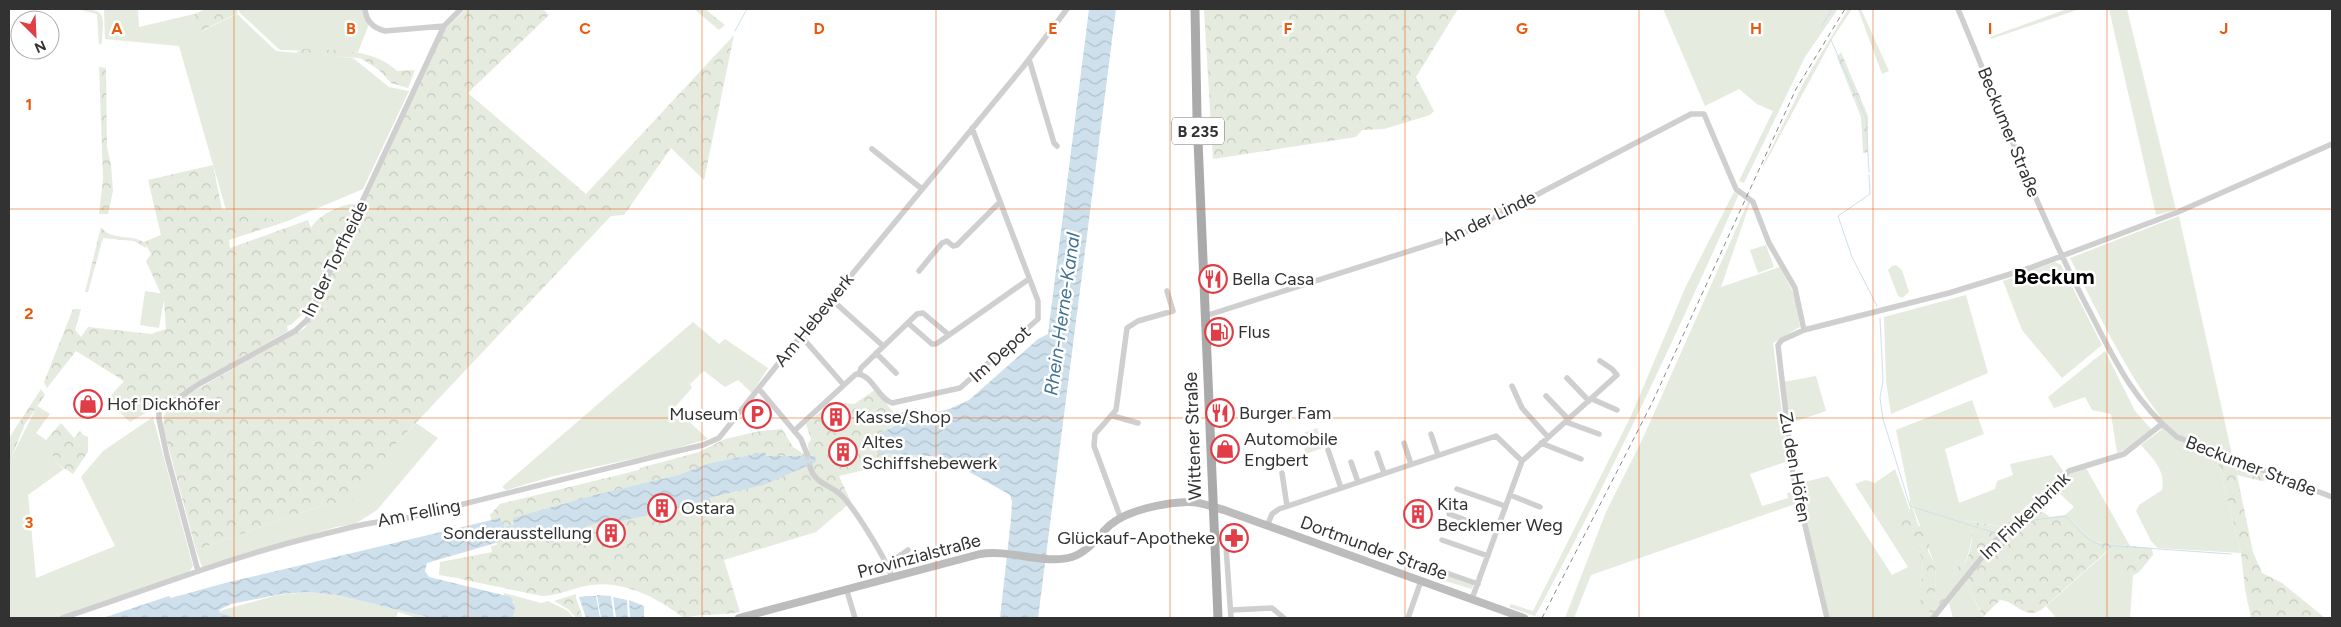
<svg xmlns="http://www.w3.org/2000/svg" width="2341" height="627" font-family="Figtree,sans-serif">
  <defs>
    <pattern id="forest-crowns" width="20" height="18" patternUnits="userSpaceOnUse" patternTransform="scale(1.25)"><rect width="20" height="18" fill="#e5ebde"/><path d="M2 6a3 3 0 1 1 6 0M12 15a3 3 0 1 1 6 0" fill="none" stroke="#c5cabf"/></pattern>
    <pattern id="water-waves" width="16" height="10" patternUnits="userSpaceOnUse" patternTransform="scale(1.25)"><rect width="16" height="10" fill="#cee0ec"/><path d="M0 5q4-4 8 0t8 0" fill="none" stroke="#b1c1cb"/></pattern>
  </defs>
  <rect width="100%" height="100%" fill="#fff"/>
  <path fill="#e5ebde" d="M77 9C108 9 103 15 102 43L99 45 97 14Z
    M104 9H138L139 27 194 14 202 31 237 14 276 51 353 58 389 87 409 91 363 189 285 222 226 210 179 46 105 39Z
    M238 9H365L369 24 358 52 280 50 240 13Z
    M1663 9H1838L1805 57 1744 183 1739 181 1773 111 1757 104 1739 89 1705 106Z
    M1848 9H1852L1834 36 1763 167V165L1804 82Z
    M1858 9H1861L1889 71 1882 74Z
    M2067 9H2080L1991 39 1990 37Z
    M2109 9H2127L2176 210 2156 215Z
    M1734 192 1739 194C1677 334 1612 473 1540 607L1535 616 1509 607 1511 604 1533 611 1631 416 1686 286Z
    M1748 202 1750 203 1721 287 1780 267 1795 296 1800 327 1773 343 1788 461 1750 474 1762 506 1788 498 1787 493 1795 491 1798 503 1591 575 1574 618H1565L1606 512 1643 438Z
    M2179 216 2233 459 2177 436 2159 418 2160 416C2123 367 2098 312 2070 258Z
    M1766 245 1774 267 1758 273 1750 250Z
    M2055 262 2061 265 2102 345 2062 378 2022 330 2003 281Z
    M1896 265 1902 270 1909 292 1902 298 1898 296 1888 270 1892 266Z
    M145 291 165 294 159 328 140 325Z
    M1966 295 1988 373 1891 414 1886 381 1884 317Z
    M693 322 719 344 725 339 768 368 752 393 738 380 725 387 704 371 690 384 692 388 674 408 708 439 667 451 554 476 506 490 502 487Z
    M2105 351 2135 411 2152 430 2129 448 2117 453 2111 414 2092 410 2085 397 2054 408 2048 397Z
    M1816 376 1826 411 1788 424 1783 382Z
    M1972 400 1984 434 1945 449 1959 503 1995 489 1997 481 2013 475 2010 464 2052 455 2064 472 2004 527 1963 520C1966 522 1971 525 1972 529 1974 534 1967 560 1964 565L1958 566C1955 582 1947 595 1934 602L1936 576 1934 563 1910 499 1896 430Z
    M37 406 50 414 36 433 46 440 56 463 64 469 28 495 36 578 115 546 81 477 103 451 153 417 193 566 189 572 55 618H9V462Z
    M416 423 438 438 377 510 355 524 336 527 202 567 196 550 326 504 394 446Z
    M2162 426 2177 438 2216 453 2241 553 2158 548 2151 541 2136 511 2139 505 2162 490C2166 470 2153 459 2141 445L2161 430Z
    M2086 468 2130 546 2094 542 2066 515 2064 516 2074 507 2055 489 2071 473Z
    M1895 469 1910 511 1896 518 1907 542 1922 557 1923 572 1920 588 1935 614 1931 618H1829L1797 484 1828 476 1892 575 1908 567 1855 484 1866 480 1875 483Z
    M508 542 506 586 439 575 440 562 492 552 491 546Z
    M2108 551 2125 580 2133 575 2130 618H2056L2046 606Z
    M1430 570 1473 585 1472 589 1422 574Z
    M1966 582 1983 618H1953L1949 603Z
    M308 592 337 595 431 618H417L398 612 396 618H239L220 613 219 611 278 595Z
    M504 593 541 603 548 601 568 611 574 618H513L514 602 504 596Z"/>
  <path fill="url(#forest-crowns)" d="M206 9H237L238 13 201 31 194 14Z
    M466 9H543L549 15 468 93 586 194 734 35 704 180 671 148 624 215 611 216 394 446 346 509 326 504 196 550 163 427 164 416 171 404 305 328 372 187 438 36Z
    M694 9H705L725 25 719 30Z
    M1204 9H1458L1416 77 1434 111 1430 115 1384 129 1362 130 1356 137 1213 159Z
    M302 49C334 51 372 47 397 71L415 70 408 88 391 83 378 69 360 58 294 54Z
    M1841 52 1868 116V152L1863 153 1861 117 1837 57Z
    M99 67 106 68 107 147 111 165 113 191 108 214H99L103 178Z
    M213 165 222 209 285 222 229 240 230 248 308 220 311 228C318 215 344 202 359 204L307 310 292 324 287 326 288 331 130 422 107 400 124 381 76 351 47 388 44 382 73 309H81L75 330 81 337 88 327 151 334 166 329 164 301 146 261 151 254 146 245V248L134 241 103 238 88 292H85L101 227C111 241 130 234 144 242L161 235 148 180Z
    M41 389 45 395 25 424 9 463V438Z
    M875 390 895 414 917 408 919 414 905 419 873 437 877 453 925 456V461L898 462 839 476 851 502 816 532 724 560 740 612C721 616 703 613 684 618 659 599 625 580 591 585 575 587 559 596 542 596L460 579 464 558 499 552 490 515 500 504 639 470 640 468 699 452 725 439 760 431 782 429 793 447 804 454 809 453 808 444 811 439 806 424C822 411 833 400 854 404Z
    M61 423 74 438 80 431 83 435 88 437V452L73 474 56 463 46 440Z
    M1317 428 1325 447 1306 454 1304 449 1308 446 1304 433Z
    M2216 453 2280 478 2261 481 2237 475 2253 552 2262 573 2282 583 2325 618H2251L2245 589 2241 553Z
    M1910 499 1918 525 1926 531 1929 545 1928 551 1934 563 1936 576 1934 602C1947 594 1955 581 1958 566L1964 565C1969 557 1974 537 1972 528L1961 525 1963 520 2003 527 2018 515 2043 512 2050 517 2066 515 2094 542 2152 548 2153 555 2139 572 2125 580 2107 551 2041 610C2024 620 2016 601 2000 600L1983 617 1966 582 1949 603 1946 601 1935 614 1921 608 1920 588 1923 572 1922 557 1907 542 1895 518 1910 511Z
    M576 594V598L583 618H576L568 609 554 601Z"/>
  <path fill="url(#water-waves)" d="M1089 9H1116L1038 618H1000L1011 519 1012 502 1010 495 943 457 877 453 873 437 907 419 949 409 969 400 1038 339 1048 334Z
    M765 452 766 456H815L816 462 763 485 712 497 697 504 599 526 598 523 587 526 585 534 547 543 542 535 518 537 516 532 506 534V540L427 563 425 571 429 577 511 597 515 607 513 618H431L337 595 308 592 281 594 231 604 219 610 220 613 239 618H103L169 596 171 598 225 583 500 518 504 527 514 525 513 518 599 494 679 475 707 464Z
    M597 595 611 596 614 618H601Z
    M587 596H596L600 618H586L579 597Z
    M613 597 627 600 628 618H616Z
    M629 600 644 606V618H630Z"/>
  <g fill="none" stroke-linecap="round" stroke-linejoin="round">
    <path stroke="#cee0ec" stroke-width="1" d="M1822 26 1832 9
      M735 31 747 9
      M1831 40 1866 118 1869 172
      M1869 175 1870 194 1838 216 1852 257 1877 306
      M1880 318 1883 380 1880 398 1883 419 1910 506 1979 528
      M2025 521 2066 516C2076 527 2086 541 2101 545L2231 554
      M1983 529 1997 534 2015 522"/>
    <path stroke="#d6d6d6" stroke-width="5.5" stroke-dasharray="5.5 3" stroke-linecap="butt" d="M807 454 810 467"/>
    <path stroke="#cfcfcf" stroke-width="5.5" d="M365 9C366 21 373 28 385 31L444 26
      M1958 9C2001 111 2039 216 2091 314 2116 363 2134 401 2177 437L2332 497
      M1029 59 1054 143 1057 146
      M872 149 922 189
      M919 271 942 243 947 241 953 246 957 245 999 203
      M831 299 881 344
      M1205 316 1460 235 1691 114H1704L1736 189 1753 202 1769 243 1795 288 1804 330 1782 340 1778 345 1793 475 1827 618
      M908 323 932 344H936L949 335
      M1804 330 1949 293 2030 268 2178 212 2332 144
      M801 336 843 384
      M876 353 896 373
      M859 374 861 368 917 314 923 313 949 335 1029 279
      M1567 378 1589 401
      M1512 386 1522 408 1548 437
      M759 389 801 439 807 454
      M1546 396 1568 419
      M1592 399 1617 410
      M1113 416 1138 423
      M1566 422 1599 434
      M794 431 856 374C873 374 877 398 892 403L960 388 1038 319V301L972 128
      M1431 434 1438 455
      M1404 443 1411 464
      M1541 443 1581 459
      M1328 450 1341 488
      M1377 453 1384 473
      M1351 462 1358 482
      M810 467C815 484 829 484 841 495 854 507 887 560 892 578
      M1282 473 1287 506
      M1457 489 1505 506
      M1510 495 1540 507
      M1449 514 1496 531
      M1121 519 1094 446 1095 434 1116 410 1127 328 1138 321 1173 311 1167 291
      M1267 526 1272 514 1279 509 1496 436 1522 461
      M1228 527 1225 532 1231 618
      M1442 540 1488 556
      M887 565 908 550
      M1425 568H1432L1478 584
      M198 571 167 456 159 419V411L199 384 295 331 307 320 444 26 461 9
      M847 591 855 618
      M1472 599 1522 461 1617 375 1612 369 1600 361
      M1231 610 1272 608 1284 618
      M62 618C147 590 230 557 316 536 342 530 368 521 395 521L661 455 703 445 719 438 778 364 1023 67 1067 9
      M1408 618 1421 581
      M1933 618 1996 540 2016 525 2069 471 2124 454 2162 424"/>
    <path stroke="#bcbcbc" stroke-width="8" d="M739 618 980 554C1009 549 1046 565 1072 557 1088 552 1098 536 1110 525 1128 510 1163 503 1187 502 1200 501 1212 507 1224 510L1524 618"/>
    <path stroke="#aaa" stroke-width="9" d="M1195 9 1197 117 1218 618"/>
    <path stroke="#878787" stroke-width="1" stroke-dasharray="5 4" stroke-linecap="butt" d="M1542 618 1652 403 1796 89 1845 9"/>
  </g>
  <path fill="none" stroke="#e8590c" stroke-width="1" stroke-opacity="0.55" d="M234 9V618M468 9V618M702 9V618M936 9V618M1170 9V618M1405 9V618M1639 9V618M1873 9V618M2107 9V618M9 209H2332M9 418H2332"/>
  <defs>
    <symbol id="restaurant-ring" viewBox="-11 -11 22 22"><circle r="9.5" fill="#fff" stroke="#e03d46" stroke-width="1.5"/><path d="M-5-6h1v4h1v-4h1v4h1v-4h1v5L-1.5 .5V6h-2V.5L-5-1ZM5-6V6H3V1.5H1.5Q1.5-4 5-6Z" fill="#e03d46"/></symbol>
    <symbol id="fuel-ring" viewBox="-11 -11 22 22"><circle r="9.5" fill="#fff" stroke="#e03d46" stroke-width="1.5"/><path d="M-5.5-6h7V0h2V4h1.3V-2.5L3-4.5l.8-.8L6-3V5H2.5V1h-1V6h-7ZM-4.2-4.7v3.2H.2V-4.7Z" fill="#e03d46"/></symbol>
    <symbol id="shop-ring" viewBox="-11 -11 22 22"><circle r="9.5" fill="#fff" stroke="#e03d46" stroke-width="1.5"/><path d="M-5-2.5h2.3a2.7 3.5 0 0 1 5.4 0H5L5.5 6h-11ZM-1.5-2.5h3a1.5 2.3 0 0 0-3 0Z" fill="#e03d46"/></symbol>
    <symbol id="parking-ring" viewBox="-11 -11 22 22"><circle r="9.5" fill="#fff" stroke="#e03d46" stroke-width="1.5"/><path d="M-3.5-5.5H1a3.5 3.5 0 0 1 0 7H-1V5.5H-3.5ZM-1-3.4V-.6H.8a1.4 1.4 0 0 0 0-2.8Z" fill="#e03d46"/></symbol>
    <symbol id="building-ring" viewBox="-11 -11 22 22"><circle r="9.5" fill="#fff" stroke="#e03d46" stroke-width="1.5"/><path d="M-4-6H4V6H1V3H-1V6H-4ZM-2.5-4.3h1.7v1.8h-1.7ZM.8-4.3h1.7v1.8H.8ZM-2.5-1h1.7V.8h-1.7ZM.8-1h1.7V.8H.8Z" fill="#e03d46"/></symbol>
    <symbol id="pharmacy-ring" viewBox="-11 -11 22 22"><circle r="9.5" fill="#fff" stroke="#e03d46" stroke-width="1.5"/><path d="M-2-6h4v4h4v4h-4v4h-4v-4h-4v-4h4Z" fill="#e03d46"/></symbol>
  </defs>
  <g fill-rule="evenodd">
    <use href="#restaurant-ring" x="1197" y="263" width="32" height="32"/>
    <use href="#fuel-ring" x="1203" y="316" width="32" height="32"/>
    <use href="#shop-ring" x="72" y="388" width="32" height="32"/>
    <use href="#restaurant-ring" x="1204" y="397" width="32" height="32"/>
    <use href="#parking-ring" x="741" y="398" width="32" height="32"/>
    <use href="#building-ring" x="820" y="401" width="32" height="32"/>
    <use href="#shop-ring" x="1209" y="433" width="32" height="32"/>
    <use href="#building-ring" x="827" y="436" width="32" height="32"/>
    <use href="#building-ring" x="646" y="492" width="32" height="32"/>
    <use href="#building-ring" x="1402" y="498" width="32" height="32"/>
    <use href="#building-ring" x="595" y="517" width="32" height="32"/>
    <use href="#pharmacy-ring" x="1218" y="522" width="32" height="32"/>
  </g>
  <g text-anchor="middle" dominant-baseline="central" stroke-width="5" stroke-linejoin="round" paint-order="stroke">
    <rect fill="#fff" stroke="#707070" stroke-width="1" x="1172" y="117.5" width="52" height="27" rx="4"/>
    <g font-size="16" font-weight="bold" fill="#323232">
      <text x="1198" y="131">B 235</text>
    </g>
    <g font-size="18" fill="#323232" stroke="#fff">
      <text transform="translate(2009 132) rotate(68)">Beckumer Straße</text>
      <text transform="translate(1489 218) rotate(-26)">An der Linde</text>
      <text transform="translate(335 259) rotate(-64)">In der Torfheide</text>
      <text transform="translate(814 320) rotate(-51)">Am Hebewerk</text>
      <text transform="translate(1000 354) rotate(-42)">Im Depot</text>
      <text transform="translate(1193 436) rotate(-92)">Wittener Straße</text>
      <text transform="translate(2251 466) rotate(21)">Beckumer Straße</text>
      <text transform="translate(1795 467) rotate(80)">Zu den Höfen</text>
      <text transform="translate(419 513) rotate(-11)">Am Felling</text>
      <text transform="translate(2025 516) rotate(-44)">Im Finkenbrink</text>
      <text transform="translate(1374 548) rotate(20)">Dortmunder Straße</text>
      <text transform="translate(919 556) rotate(-15)">Provinzialstraße</text>
    </g>
    <g font-size="18" fill="#323232" stroke="#fff" text-anchor="start">
      <text x="1232" y="279">Bella Casa</text>
      <text x="1238" y="332">Flus</text>
      <text x="107" y="404">Hof Dickhöfer</text>
      <text x="1239" y="413">Burger Fam</text>
      <text x="738" y="414" text-anchor="end">Museum</text>
      <text x="855" y="417">Kasse/Shop</text>
      <text x="1244" y="439">Automobile<tspan x="1244" dy="21">Engbert</tspan></text>
      <text x="862" y="442">Altes<tspan x="862" dy="21">Schiffshebewerk</tspan></text>
      <text x="1437" y="504">Kita<tspan x="1437" dy="21">Becklemer Weg</tspan></text>
      <text x="681" y="508">Ostara</text>
      <text x="592" y="533" text-anchor="end">Sonderausstellung</text>
      <text x="1215" y="538" text-anchor="end">Glückauf-Apotheke</text>
    </g>
    <g font-size="19" font-style="italic" fill="#417293" stroke="#fff">
      <text transform="translate(1062 314) rotate(-82)">Rhein-Herne-Kanal</text>
    </g>
    <g font-size="22" font-weight="bold" fill="#000" stroke="#fff">
      <text x="2054" y="276">Beckum</text>
    </g>
  </g>
  <g font-size="16" text-anchor="middle" font-weight="bold" fill="#e8590c" stroke="#fff" stroke-width="5" stroke-linejoin="round" paint-order="stroke">
    <text x="117" y="34">A</text>
    <text x="351" y="34">B</text>
    <text x="585" y="34">C</text>
    <text x="819" y="34">D</text>
    <text x="1053" y="34">E</text>
    <text x="1288" y="34">F</text>
    <text x="1522" y="34">G</text>
    <text x="1756" y="34">H</text>
    <text x="1990" y="34">I</text>
    <text x="2224" y="34">J</text>
    <text x="29" y="110">1</text>
    <text x="29" y="319">2</text>
    <text x="29" y="528">3</text>
  </g>
  <rect width="2341" height="627" fill="none" stroke="#323232" stroke-width="20"/>
  <g transform="translate(35 35) rotate(156)"><circle r="24" fill="#ffffff" stroke="#adadad"/>
  <path d="M0-4L9 19L0 12L-9 19Z" fill="#e03d46"/>
  <text y="-8" font-size="14" font-weight="bold" text-anchor="middle" fill="#323232">N</text>
  </g>
</svg>
